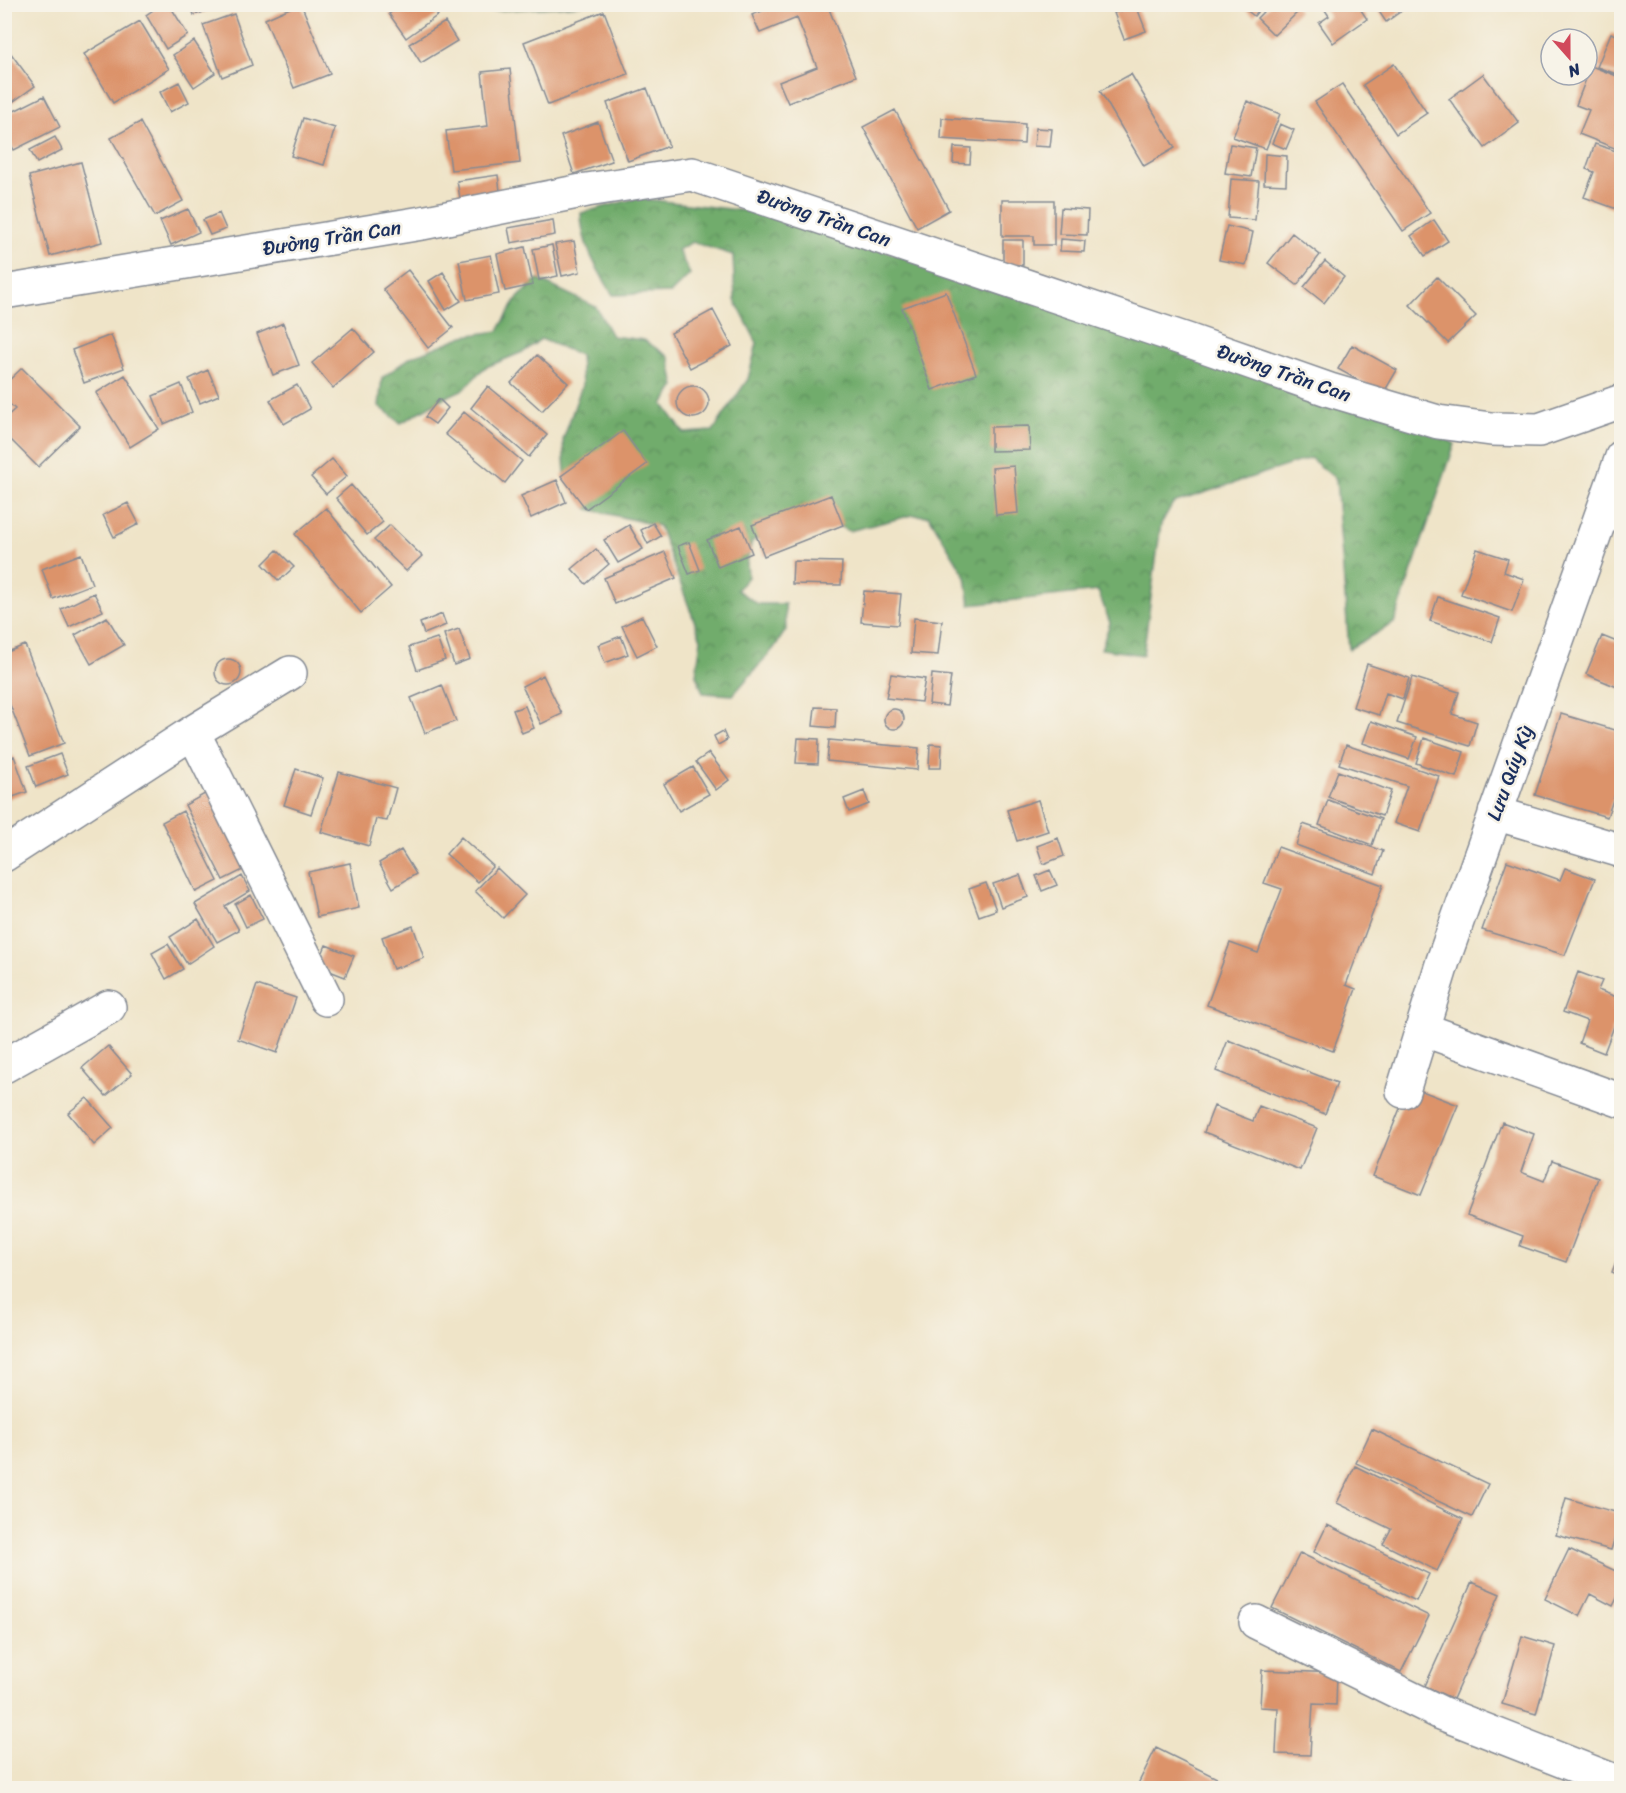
<svg xmlns="http://www.w3.org/2000/svg" width="1626" height="1793" font-family="Sriracha,sans-serif">
  <defs>
    <pattern id="forest-crowns" width="20" height="18" patternUnits="userSpaceOnUse" patternTransform="scale(1.5)"><rect width="20" height="18" fill="#71ac6c"/><path d="M2 6a3 3 0 1 1 6 0M12 15a3 3 0 1 1 6 0" fill="none" stroke="#5c8c5c"/></pattern>
  </defs>
  <rect width="100%" height="100%" fill="#f7f3e8"/>
  <filter id="ink" filterUnits="userSpaceOnUse"><feTurbulence type="fractalNoise" baseFrequency=".0167" numOctaves="2"/><feDisplacementMap in="SourceGraphic" scale="12" xChannelSelector="R" yChannelSelector="G"/><feConvolveMatrix kernelMatrix="1 2 1 2 8 2 1 2 1" color-interpolation-filters="sRGB"/></filter>
  <filter id="wash" filterUnits="userSpaceOnUse"><feTurbulence type="fractalNoise" baseFrequency=".008" numOctaves="4" result="noise"/><feDisplacementMap in="SourceGraphic" scale="24" xChannelSelector="R" yChannelSelector="G"/><feGaussianBlur stdDeviation="1.35" result="paint"/><feColorMatrix in="noise" values="0 0 0 0 0 0 0 0 0 0 0 0 0 0 0 0 0 1.4 0 .05"/><feComposite in="paint" operator="in"/></filter>
  <g filter="url(#wash)">
    <rect width="100%" height="100%" fill="#efe4c8"/>
    <path fill="url(#forest-crowns)" stroke="#466e65" stroke-width="1.5" d="M467 5H582L478 12Z
      M637 198 772 214 1435 431 1455 444 1394 623 1349 649 1336 479 1310 458 1173 503 1161 524 1143 655 1101 649 1110 623 1098 591 970 605 966 577 929 516 913 515 849 531 813 514 779 531 752 541 747 562 748 577 737 590 758 604H785L786 630 774 648 733 695 703 693 696 675 701 639 659 526 588 509 565 474 563 440 582 385 580 355 541 339 525 351 484 368 464 389 440 400 401 423 379 406 382 378 411 357 464 336 498 331 516 300 537 279 596 307 612 336 644 340 669 357 675 386 663 404 684 433 713 431 748 379 757 343 735 300 733 255 692 242 678 250 690 274 671 293 613 295C597 269 581 244 581 213Z"/>
    <g id="blocks">
      <path fill="#dc936a" d="M162 4H169L188 35 166 49 146 15Z
        M190 4H226V5L194 15Z
        M299 4H301L330 74 294 88 265 19Z
        M402 4H430L438 15 406 38 389 14Z
        M780 4H827L856 76 788 103 779 82 817 67 797 18 760 33 752 15Z
        M1271 4H1293L1299 11 1274 35 1257 18Z
        M1321 4H1357L1367 19 1333 43 1319 23 1329 16Z
        M1374 4H1411L1386 22Z
        M1136 5 1146 31 1124 39 1114 13Z
        M1240 5H1263L1254 16Z
        M604 11 628 74 548 105 524 42Z
        M234 14 252 65 222 77 203 25Z
        M140 21 169 69 113 103 84 54Z
        M445 22 457 41 421 63 409 44Z
        M1611 33 1622 37V76L1597 67Z
        M194 41 215 73 194 87 173 55Z
        M4 44 35 86 4 108Z
        M1394 64 1427 113 1396 134 1363 85Z
        M1591 66 1622 78V151L1579 134 1589 110 1576 105Z
        M510 69 520 163 451 170 446 131 488 126 482 72Z
        M1131 74 1175 148 1144 166 1100 91Z
        M1483 74 1519 123 1485 148 1449 99Z
        M179 82 189 102 170 112 160 92Z
        M1342 84 1430 213 1403 231 1315 102Z
        M647 88 669 146 628 161 607 103Z
        M44 96 60 127 14 150 4 132V116Z
        M1247 101 1280 114 1266 149 1233 137Z
        M895 110 949 210 917 228 863 127Z
        M303 118 335 128 324 165 291 156Z
        M942 118 1025 124 1024 144 941 139Z
        M140 122 183 201 155 216 111 138Z
        M598 122 612 161 574 174 561 136Z
        M1280 124 1294 130 1286 149 1272 143Z
        M1036 128 1052 129 1050 147 1034 146Z
        M55 137 62 150 37 163 30 150Z
        M1230 144 1256 148 1251 177 1225 173Z
        M1595 144 1622 153V211L1584 197 1594 172 1586 169Z
        M954 147 971 148 970 164 953 163Z
        M1265 154 1287 156 1286 185 1264 184Z
        M81 162 102 242 50 256 29 176Z
        M498 175 500 191 460 198 457 181Z
        M1231 179 1259 181 1255 220 1228 218Z
        M1002 200H1054V245H1034V236H1002Z
        M1061 208 1088 210 1087 235 1059 234Z
        M188 209 199 232 171 245 160 221Z
        M219 213 226 229 210 235 203 220Z
        M553 220 555 235 511 243 508 228Z
        M1434 220 1448 241 1425 256 1411 236Z
        M1227 226 1253 232 1246 265 1219 260Z
        M1292 233 1320 255 1297 285 1268 263Z
        M1061 239 1085 241 1084 252 1060 251Z
        M1003 240H1023V265H1003Z
        M574 241 580 272 562 276 555 244Z
        M552 245 558 276 539 280 533 249Z
        M525 247 533 285 505 291 497 254Z
        M491 255 499 294 467 300 459 261Z
        M1325 261 1344 277 1324 303 1304 287Z
        M408 270 453 328 428 348 383 289Z
        M443 272 461 301 446 310 429 281Z
        M1437 277 1476 316 1448 343 1410 305Z
        M946 292 976 374 932 390 902 308Z
        M713 310 732 346 690 368 671 333Z
        M283 323 299 365 273 375 257 334Z
        M353 328 374 352 333 388 312 363Z
        M111 335 124 368 84 383 72 350Z
        M1352 345 1397 370 1383 394 1338 369Z
        M537 355 568 383 542 411 511 383Z
        M22 368 80 426 38 467 4 433V419L15 409 4 399V385Z
        M208 370 219 395 200 403 189 379Z
        M125 375 159 429 130 447 96 393Z
        M181 384 192 412 164 424 153 396Z
        M297 385 310 409 284 424 270 400Z
        M488 386 547 435 529 457 471 408Z
        M677 402a16 16 0 1 1 32 0a16 16 0 1 1-32 0Z
        M439 399 448 408 435 424 425 417Z
        M464 412 522 461 505 483 445 434Z
        M1029 426 1030 450 991 451V427Z
        M623 431 647 464 586 509 561 476Z
        M332 459 347 476 326 494 311 477Z
        M1014 466 1018 513 996 515 992 468Z
        M557 480 566 502 531 518 521 496Z
        M351 485 383 522 367 535 336 498Z
        M831 495 843 525 764 556 752 525Z
        M128 503 139 524 114 537 103 515Z
        M326 508 391 587 361 613 295 534Z
        M653 523 661 536 648 544 641 530Z
        M390 525 422 556 406 571 374 540Z
        M629 525 643 549 618 563 604 540Z
        M741 526 752 553 718 567 707 540Z
        M689 542 700 570 689 574 678 546Z
        M596 549 609 564 586 584 572 569Z
        M1477 549 1508 559 1504 572 1524 579 1512 612 1461 594Z
        M277 550 294 567 279 581 263 564Z
        M665 552 676 578 615 604 604 578Z
        M81 554 92 584 53 599 42 569Z
        M793 561 842 562 841 585 792 584Z
        M864 591 901 594 898 625 861 622Z
        M94 593 103 611 69 627 61 609Z
        M1438 597 1500 618 1492 642 1430 621Z
        M442 614 446 625 424 634 420 623Z
        M642 616 657 646 637 656 622 626Z
        M107 617 124 645 91 664 75 635Z
        M914 618 942 621 938 655 911 653Z
        M459 629 470 659 454 665 444 634Z
        M621 636 628 654 605 663 598 645Z
        M1602 636 1622 644V689L1586 674Z
        M437 638 445 660 417 670 409 647Z
        M25 645 64 743 30 756 5 692V653Z
        M215 672a13 13 0 1 1 26 0a13 13 0 1 1-26 0Z
        M1367 664 1409 678 1403 699 1386 693 1379 715 1353 707Z
        M891 674 925 679 921 702 886 698Z
        M932 674 951 676 947 706 929 704Z
        M543 675 562 714 541 724 522 686Z
        M1412 677 1459 692 1452 714 1477 722 1470 746 1397 723Z
        M442 685 456 721 425 733 411 698Z
        M525 706 534 728 522 733 513 710Z
        M815 707 836 708 835 728 813 726Z
        M884 719a10 10 0 1 1 20 0a10 10 0 1 1-20 0Z
        M1561 714 1622 732V774L1607 817 1535 795Z
        M1371 721 1417 737 1409 759 1363 743Z
        M723 731 727 740 718 745 714 736Z
        M798 738 819 739 818 764 796 763Z
        M1424 738 1464 752 1456 777 1416 763Z
        M829 740 919 748 917 770 827 761Z
        M930 744 942 745 941 768H929Z
        M1346 745 1439 776 1420 832 1394 823 1407 786 1339 764Z
        M709 753 729 780 716 790 696 762Z
        M60 754 68 774 36 787 28 766Z
        M14 756 27 792 4 800V760Z
        M693 767 709 794 679 811 664 784Z
        M296 769 323 778 311 814 284 805Z
        M1338 771 1391 791 1382 816 1328 797Z
        M339 772 396 788 387 821 376 819 369 846 321 832Z
        M210 791 249 867 223 880 185 805Z
        M864 791 869 804 849 812 844 799Z
        M1038 800 1048 831 1017 841 1007 810Z
        M1328 800 1381 819 1372 845 1319 825Z
        M183 811 218 881 196 892 162 822Z
        M1303 824 1383 851 1375 874 1296 845Z
        M461 837 493 866 478 882 446 854Z
        M1058 838 1064 856 1043 864 1037 846Z
        M1278 847 1383 885 1346 985 1356 989 1333 1051 1207 1005 1230 943 1258 953 1282 889 1264 883Z
        M401 850 416 874 393 888 379 863Z
        M1507 861 1560 880 1565 868 1595 879 1565 955 1482 930Z
        M350 863 359 908 317 917 308 872Z
        M497 868 525 895 503 918 475 891Z
        M1050 870 1057 885 1042 891 1036 876Z
        M1020 875 1028 897 1001 907 993 884Z
        M242 876 250 891 225 906 239 930 217 942 195 904Z
        M986 883 996 910 979 916 969 889Z
        M251 895 263 919 246 927 235 904Z
        M198 919 214 946 187 964 170 937Z
        M413 926 424 958 393 969 382 937Z
        M168 944 183 969 166 979 152 953Z
        M326 945 354 956 345 977 317 966Z
        M1578 972 1602 981 1598 990 1622 999V1005L1604 1053 1579 1043 1587 1021 1563 1012Z
        M257 985 296 998 277 1053 238 1039Z
        M1228 1040 1337 1083 1325 1114 1216 1071Z
        M108 1046 132 1074 106 1096 82 1068Z
        M1409 1086 1458 1105 1421 1195 1373 1176Z
        M87 1098 113 1128 94 1145 68 1113Z
        M1214 1106 1253 1121 1259 1106 1317 1128 1300 1170 1204 1132Z
        M1502 1122 1534 1134 1521 1172 1544 1181 1552 1161 1598 1178 1566 1262 1520 1246 1523 1236 1467 1215Z
        M1621 1248H1622V1276L1612 1272Z
        M1372 1429 1488 1484 1472 1517 1356 1463Z
        M1355 1466 1463 1519 1437 1571 1383 1544 1391 1529 1337 1503Z
        M1566 1498 1622 1514 1611 1550 1556 1535Z
        M1327 1525 1429 1574 1416 1601 1314 1552Z
        M1569 1549 1622 1574V1588L1613 1606 1590 1594 1579 1616 1545 1599Z
        M1300 1553 1429 1616 1401 1672 1272 1608Z
        M1472 1582 1500 1594 1453 1699 1425 1686Z
        M1522 1636 1555 1646 1536 1714 1502 1704Z
        M1262 1670 1337 1673 1336 1705 1313 1704 1310 1755 1276 1754 1278 1708 1260 1707Z
        M1156 1748 1237 1788H1136Z"/>
    </g>
  </g>
  <g filter="url(#ink)">
    <use href="#blocks" fill-opacity="0" stroke="#858a93" stroke-width="1.5"/>
    <g fill="none" stroke-linecap="round" stroke-linejoin="round">
      <defs>
        <path id="minor" d="M4 292 422 223 587 190 692 174 1187 340 1330 390 1438 422 1491 429 1539 430 1622 401
          M193 732 290 673
          M1495 813 1622 851
          M4 855 193 732 326 999
          M1422 1029 1622 1101
          M4 1066 109 1007
          M1403 1091 1443 961 1622 457
          M1256 1622 1441 1713 1622 1784"/>
      </defs>
      <use href="#minor" stroke="#858a93" stroke-width="36"/>
      <use href="#minor" stroke="#fff" stroke-width="33"/>
    </g>
  </g>
  <g text-anchor="middle" dominant-baseline="central" stroke-width="5" stroke-linejoin="round" paint-order="stroke">
    <g font-size="20" fill="#1b2f5e" stroke="#f7f3e8">
      <text transform="translate(824 218) rotate(19)">Đường Trần Can</text>
      <text transform="translate(332 238) rotate(-9)">Đường Trần Can</text>
      <text transform="translate(1284 373) rotate(19)">Đường Trần Can</text>
      <text transform="translate(1510 773) rotate(-70)">Lưu Qúy Kỳ</text>
    </g>
  </g>
  <rect width="1626" height="1793" fill="none" stroke="#f7f3e8" stroke-width="24"/>
  <g transform="translate(1569 57) rotate(159)"><circle r="28" fill="#f7f3e8" stroke="#9fa5b1" stroke-width="1.5"/>
  <path d="M0-4.5L10 22L0 15L-10 22Z" fill="#d1495b"/>
  <text y="-9" font-size="16" font-weight="bold" text-anchor="middle" fill="#1b2f5e">N</text>
  </g>
</svg>
